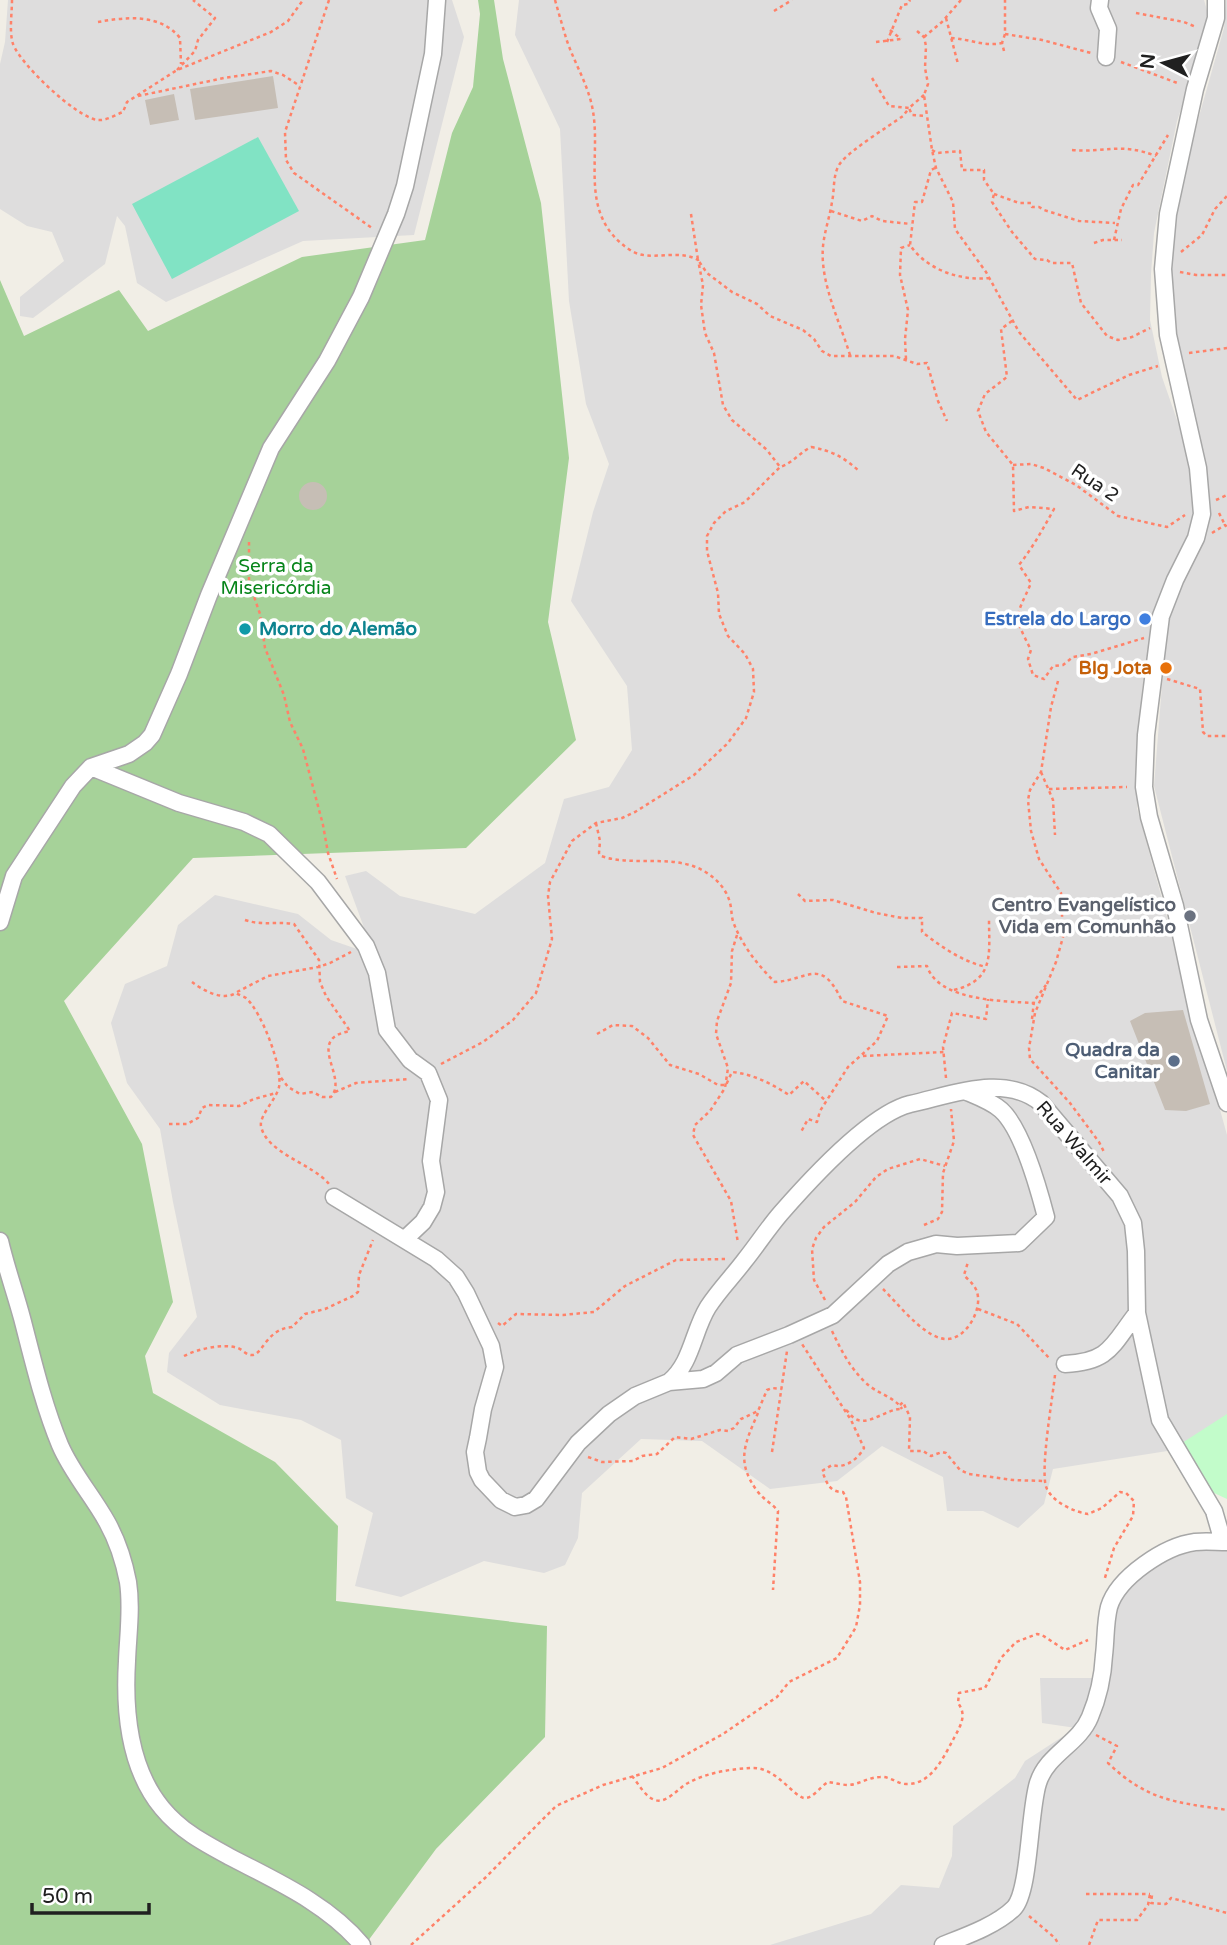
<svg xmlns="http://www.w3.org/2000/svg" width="1227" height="1945" font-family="'Varela Round',sans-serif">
  <rect width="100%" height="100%" fill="#f1eee6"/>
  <path fill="#dedddd" d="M8 0H452L464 37 414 235 303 241 166 302 137 283 125 226 117 216 105 264 33 318 20 316V297L64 261 52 232 27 226 0 209V64L5 42Z
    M519 0H1204L1208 14 1193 73 1177 121 1154 233 1151 274 1150 320 1162 377 1191 460 1196 508 1194 521 1159 608 1142 689 1137 808 1227 1135V1418L1180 1449 1053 1469 1044 1504 1018 1528 983 1511H947L943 1477 882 1446 837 1481 770 1489 702 1441 641 1439 582 1493 578 1538 565 1565 544 1573 484 1561 401 1597 355 1586 373 1513 346 1498 341 1440 301 1420 220 1405 167 1372 169 1353 197 1317 173 1202 160 1129 127 1083 111 1023 125 984 167 966 178 925 215 895 298 914 331 940 357 949 366 933 345 876 366 871 400 896 475 914 545 863 564 799 609 787 632 750 627 686 571 601 593 512 609 464 586 404 569 301 560 129 515 35Z
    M1226 0H1227V1071L1154 786 1167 622 1207 525 1204 455 1171 309 1169 259 1187 159 1224 28Z
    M1227 1548V1945H770L871 1914 901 1885 939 1888 952 1856 953 1826 1015 1778 1025 1761 1076 1728 1042 1723 1040 1678H1106L1111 1628 1123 1585 1162 1559 1207 1549Z"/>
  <path fill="#a6d299" d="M478 0H494L503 59 541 203 569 458 548 622 576 740 466 848 193 858 64 1001 142 1144 173 1302 145 1356 153 1393 275 1462 338 1526 336 1601 547 1626 545 1737 436 1849 365 1945H0V280L24 336 119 290 148 331 302 257 425 240 452 133 473 87 480 14Z"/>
  <path fill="#c2fcca" d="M1227 1414V1499L1212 1492 1182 1443Z"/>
  <path fill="#81e3c4" d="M258 137 299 211 172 279 132 204Z"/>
  <path fill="#c6beb5" d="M273 76 278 108 195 120 190 89Z
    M174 94 179 120 150 125 145 100Z
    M299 496a14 14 0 1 1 28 0a14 14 0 1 1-28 0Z
    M1183 1010 1210 1104 1186 1111 1165 1110 1130 1021 1145 1013Z"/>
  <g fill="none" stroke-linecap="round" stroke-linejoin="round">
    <defs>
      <path id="street" d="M1100 0 1099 8 1108 29 1106 57
        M1216 0V18L1195 89 1168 214 1163 269 1168 335 1198 468 1202 514 1196 538 1175 580 1161 616 1146 735 1144 787 1149 817 1175 906 1199 1020 1227 1103
        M91 767 179 803 244 822 269 834 318 882 366 946 377 973 387 1030 410 1060 428 1073 439 1100 431 1161 436 1192 432 1207 423 1222 405 1239
        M0 922 14 876 73 786 91 767 129 754 145 743 152 735 179 674 209 595 271 448 327 361 361 297 396 214 405 186 433 54 437 0
        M334 1197 436 1259 456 1277 466 1293 491 1346 495 1367 483 1409 478 1438 475 1452 478 1472 482 1480 501 1500 515 1507 526 1505 536 1499 578 1443 609 1414 635 1396 669 1382 703 1379 716 1373 737 1355 789 1335 833 1315 888 1264 908 1252 936 1244 957 1246 1019 1243 1046 1217C1039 1190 1022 1129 1001 1110 992 1102 979 1097 967 1092
        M0 1241C6 1267 15 1292 22 1318 33 1360 43 1404 60 1445 72 1473 92 1495 107 1522 117 1540 124 1561 128 1582 132 1608 128 1634 127 1661 124 1710 129 1768 162 1808 181 1831 204 1843 230 1857 276 1881 328 1904 362 1945
        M1065 1364C1110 1362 1112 1345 1137 1313
        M669 1382C692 1363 693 1331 708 1307 719 1290 733 1276 745 1260 757 1245 768 1228 781 1213 809 1181 870 1114 910 1104 952 1095 1004 1073 1041 1103L1120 1196 1133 1223 1136 1251 1137 1313 1160 1420 1214 1511 1223 1542
        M943 1945C966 1936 997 1925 1014 1908 1030 1891 1029 1811 1038 1783 1047 1754 1079 1744 1090 1717 1098 1698 1103 1675 1104 1655 1106 1639 1105 1623 1109 1607 1118 1577 1165 1546 1195 1542 1206 1541 1216 1542 1227 1542"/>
    </defs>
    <use href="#street" stroke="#a7a7a7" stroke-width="19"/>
    <path stroke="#ff8269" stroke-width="2.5" stroke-dasharray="3.5 3.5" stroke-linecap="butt" d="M12 0C12 14 9 31 13 44 21 65 75 116 97 120 106 121 115 115 123 112L127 102 177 70 271 32 288 21 303 0
      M329 0 285 132 286 160 294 173 372 228
      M555 0C559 14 563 28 567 41 575 64 587 83 592 106 603 157 576 214 630 250 649 263 677 248 698 260L703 285 701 305 705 333 714 353 723 405 732 420 767 450 780 467C793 463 799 453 811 447 832 451 844 457 860 472
      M774 11 792 0
      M1136 13 1184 22 1196 27
      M946 18 958 64
      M98 22C125 17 160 13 180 38L181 64
      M890 30 901 39
      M917 31 924 37 926 46 925 68 928 84 924 95 932 150 936 168 953 202 955 229 986 272 1019 332 1077 400 1129 375 1158 366
      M1005 34 1042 40 1091 53
      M924 37 942 22 961 0
      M951 38C970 39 984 47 1002 43
      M876 42 901 39
      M887 42 902 5 908 4 910 0
      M1004 51 1002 43 1005 34V0
      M1121 62 1180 84
      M177 70 195 51 198 40 215 18 193 0
      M872 78 889 106 909 108
      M924 95 909 108 912 115 926 116
      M138 96 224 78 271 71 283 75 300 86
      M932 150 937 153 960 151 962 170H984V180L994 194 992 202 1012 232 1035 259 1047 260 1051 263H1072L1081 303 1107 336 1118 340 1132 337 1150 328
      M1072 150C1106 153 1120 142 1156 156
      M935 168 931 170 922 202H915L910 245C927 270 960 281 989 278
      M994 194 1019 203H1031L1032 207H1039L1044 210 1079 221 1115 223
      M831 211 862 221 872 216 882 221 911 224
      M691 214 698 260 707 273 732 292 757 304 770 316 803 330 814 339 822 351 831 356H894L917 364 927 363 938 401 947 421
      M1114 240 1121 209 1133 185H1138L1168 135
      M1094 243 1103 240H1122
      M1181 252 1202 235 1215 209 1227 196
      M1180 272 1196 275H1227
      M1012 321 1001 329 1007 377 985 394 978 411 986 432 1013 465 1014 511 1029 507 1054 509C1043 529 1033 547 1019 565L1031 583C1016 618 1012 613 1031 650L1028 659 1033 675 1044 679 1053 666 1063 665 1073 657 1091 654 1144 638
      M1189 353 1227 348
      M850 355C839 319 817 277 824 239 826 227 830 215 832 202 835 189 832 172 842 161 855 147 886 128 903 116L909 108
      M906 359 905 339 908 310 900 275 901 248 910 245
      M1013 465 1031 464 1044 468 1076 485 1118 516 1167 527 1185 515
      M1216 500 1227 495
      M1219 513 1225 525
      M1212 533 1225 525 1227 527
      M249 542V582L260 614 265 648 284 695 290 722 303 749 323 825 328 853 337 879
      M1167 679 1200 689 1203 732 1207 736H1227
      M1058 681 1051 707 1041 772 1030 790 1028 800 1031 831 1039 859 1061 893 1063 937 1056 962 1035 1013 1029 1048 1030 1059 1070 1103 1099 1142 1104 1152
      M1041 772 1053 800 1055 835
      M1049 789 1127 787
      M596 823 600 841 599 853 601 856C630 866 663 856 693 866 710 872 726 886 730 903 732 910 731 917 734 924 742 945 759 967 775 982 809 980 821 956 842 1001L888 1016 877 1041 848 1067 820 1111 817 1122 808 1119 801 1132
      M798 894 805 901 833 900 876 913 902 918H922V932C942 947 961 961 986 967
      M245 920C262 926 277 921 294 924L319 960 320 982 326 996 350 1031C304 1039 349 1077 331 1097H322L313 1092 300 1094 288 1087 279 1075
      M737 935 732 951 731 983 717 1021 716 1034 728 1068 725 1088 710 1111 695 1125 693 1135 731 1201 738 1243
      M897 967 927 966C938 1001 1003 1001 1033 1003
      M192 982C204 991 222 1001 236 993 239 995 243 996 246 998 261 1011 283 1067 279 1087 277 1098 259 1116 261 1126 266 1153 313 1164 329 1184
      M954 990C995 980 989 954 989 919
      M237 992 268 976 318 967 330 963 351 952
      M1032 1019 1034 1001 1046 985
      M597 1034 613 1025 632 1026 648 1038 670 1065 699 1074 718 1085H726L732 1072C753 1074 772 1084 789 1095L804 1081 826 1101
      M863 1056 944 1052
      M441 1064 483 1042 513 1020 536 993 552 939 548 896 550 882 572 841 596 823 622 818 635 812 694 775 728 743 746 718 754 692 753 669 745 654 728 636 719 614 718 593 707 551V536L714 523 726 511 745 502 780 467
      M946 1078 943 1047 952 1013 986 1019 988 999
      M335 1092 356 1083 410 1079
      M169 1124H187L198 1118 202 1108 208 1105 239 1106 254 1099 276 1093
      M924 1225 938 1219 942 1212 943 1173 954 1141 951 1109
      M883 1289C897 1303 921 1333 940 1338 962 1345 980 1315 978 1297 977 1286 970 1282 964 1275L968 1262
      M825 1300 814 1280 812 1249 816 1238 824 1227 855 1202 876 1177 888 1169 920 1159 945 1166
      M978 1309 1017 1324 1050 1359
      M498 1323 502 1326 516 1314 563 1315 594 1312 625 1286 676 1260 725 1259
      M832 1331C841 1350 850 1368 866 1383 876 1393 895 1397 902 1409
      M184 1356C198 1349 222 1343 238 1348 243 1350 247 1356 253 1355 264 1352 267 1329 292 1327L305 1314 325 1309 353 1296 358 1292 359 1275 373 1240
      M1055 1375C1053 1395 1039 1475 1047 1489 1054 1503 1075 1512 1088 1514L1102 1508 1120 1492 1126 1493 1134 1501 1133 1516 1114 1548 1104 1581
      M900 1405 903 1402 910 1417 909 1451H923L931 1456 942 1452 946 1453 960 1470 969 1474 1013 1480 1043 1481
      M846 1410C849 1412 851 1416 854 1418 867 1428 887 1408 902 1409
      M758 1413C745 1443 735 1462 758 1492 764 1500 773 1504 778 1511L773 1590
      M772 1452 787 1351
      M588 1457 602 1462 633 1461 642 1456 657 1454 675 1437 691 1439 720 1430 728 1431 734 1428 741 1419 758 1411 767 1390 772 1388 782 1389
      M1096 1735 1117 1746 1108 1763C1148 1801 1175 1802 1227 1810
      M632 1776C638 1783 645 1797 655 1800 667 1804 678 1788 688 1783 706 1773 730 1769 751 1768 777 1766 795 1800 806 1798 814 1797 821 1786 828 1782 835 1783 842 1785 849 1785 860 1784 869 1777 880 1777 890 1776 897 1784 906 1784 932 1785 944 1756 954 1738 961 1725 967 1715 958 1703L959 1693 985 1688 1001 1658 1016 1642 1037 1634 1042 1635 1065 1650 1088 1640
      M1086 1894H1150
      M1029 1916 1055 1938 1059 1945
      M411 1945 485 1878 556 1806 603 1785 662 1768 723 1734 777 1697 789 1682 837 1658 856 1627 860 1605V1582L846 1497 843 1492C829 1492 827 1483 822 1471L832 1465C845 1469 858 1459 864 1448L851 1420 802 1344
      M1089 1945 1098 1920H1137L1148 1905 1150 1894 1152 1895 1151 1903 1166 1904 1171 1898 1227 1913"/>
    <use href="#street" stroke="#fff" stroke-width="16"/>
  </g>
  <circle fill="#3f7fe0" stroke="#fff" stroke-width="2.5" cx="1145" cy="619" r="7"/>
  <circle fill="#0f9aa8" stroke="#fff" stroke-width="2.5" cx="245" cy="629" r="7"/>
  <circle fill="#e8710a" stroke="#fff" stroke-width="2.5" cx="1166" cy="668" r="7"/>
  <circle fill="#6b7280" stroke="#fff" stroke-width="2.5" cx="1190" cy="916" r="7"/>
  <circle fill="#5c6f8a" stroke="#fff" stroke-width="2.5" cx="1174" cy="1061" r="7"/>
  <g text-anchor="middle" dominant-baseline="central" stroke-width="7" stroke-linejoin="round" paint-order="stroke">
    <g font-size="19" fill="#202020" stroke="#fff">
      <text transform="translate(1095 483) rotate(34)">Rua 2</text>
      <text transform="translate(1074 1143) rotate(49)">Rua Walmir</text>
    </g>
    <g font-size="19" fill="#07851a" stroke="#fff">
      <text x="276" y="566">Serra da<tspan x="276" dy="22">Misericórdia</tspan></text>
    </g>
    <g font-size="19" font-weight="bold" fill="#366cbe" stroke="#fff" text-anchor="end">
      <text x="1131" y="619">Estrela do Largo</text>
    </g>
    <g font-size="19" font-weight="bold" fill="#0d838f" stroke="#fff" text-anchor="start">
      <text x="259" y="629">Morro do Alemão</text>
    </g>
    <g font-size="19" font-weight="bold" fill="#c56008" stroke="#fff" text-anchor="end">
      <text x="1152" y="668">BIg Jota</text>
    </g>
    <g font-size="19" font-weight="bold" fill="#5b616d" stroke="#fff" text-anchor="end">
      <text x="1176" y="905">Centro Evangelístico<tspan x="1176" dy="22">Vida em Comunhão</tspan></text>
    </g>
    <g font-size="19" font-weight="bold" fill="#4e5e75" stroke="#fff" text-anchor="end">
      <text x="1160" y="1050">Quadra da<tspan x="1160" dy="22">Canitar</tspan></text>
    </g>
  </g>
  <g transform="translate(1164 63) rotate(276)" stroke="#ffffff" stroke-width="5" paint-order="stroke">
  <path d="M0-5L12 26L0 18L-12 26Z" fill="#202020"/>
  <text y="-10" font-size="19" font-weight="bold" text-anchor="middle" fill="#202020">N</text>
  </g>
  <path d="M32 1903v10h117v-10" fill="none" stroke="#202020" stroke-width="3.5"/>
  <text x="42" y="1903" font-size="21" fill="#202020" stroke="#ffffff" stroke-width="5" paint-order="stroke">50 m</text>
</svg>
